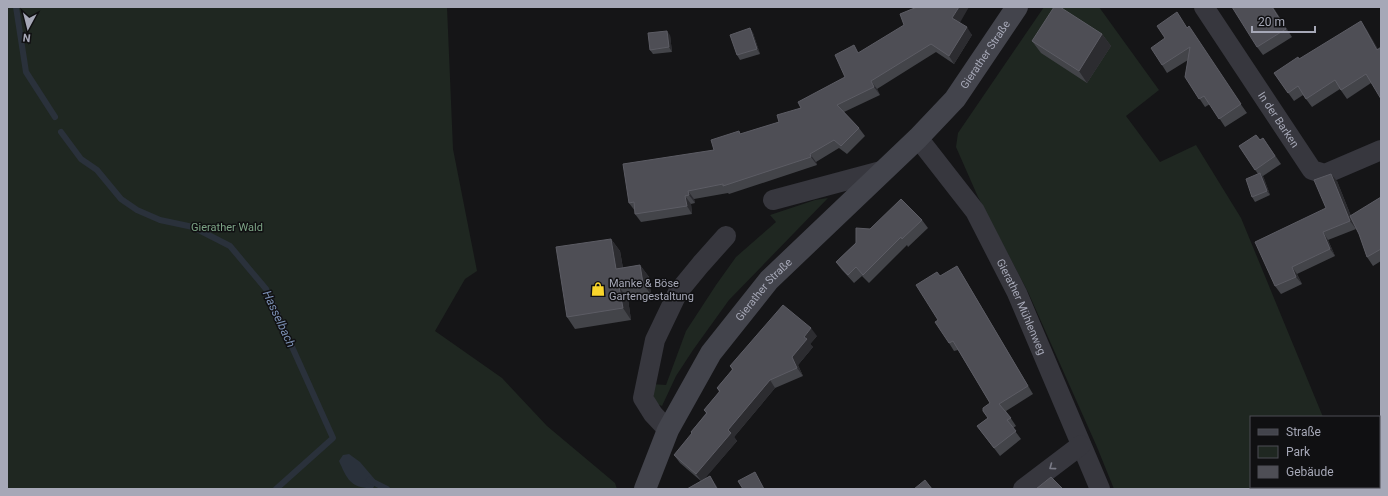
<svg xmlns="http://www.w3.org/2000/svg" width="1388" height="496" font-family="Roboto,sans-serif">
  <rect width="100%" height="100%" fill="#151517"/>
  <path fill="#1f2721" d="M7 7H447L453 149 477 271 465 279 435 331 502 378 547 426 615 483 617 489H7Z
    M1044 7H1099L1159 90 1126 116 1160 162 1196 145 1241 218 1323 417H1251V487H1352L1353 489H1114L1097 447 1028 292 978 197 956 147 958 133Z
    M828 198 729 300 693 350 676 376 662 406 655 403 651 384 666 385 686 331 716 285 736 257 776 222 770 215 815 200Z"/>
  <path fill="#2a313b" d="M349 454 360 462 377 482 373 488C351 489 347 479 339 461L343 455Z"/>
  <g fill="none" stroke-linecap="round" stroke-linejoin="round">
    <path stroke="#2a313b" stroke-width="6" d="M16 7 26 72 55 117
      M61 132 81 159 97 170 121 199 137 210 160 220 193 227 230 246 266 289 333 438 276 489
      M369 480 387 489"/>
    <g stroke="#37373e" stroke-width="20">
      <path id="s1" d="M1204 7 1312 170 1325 174 1381 150"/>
      <path id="s2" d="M918 138 975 211 1017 293 1100 489"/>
      <path d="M773 200 885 170"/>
      <path d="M668 430 653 414 643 398 655 340 678 292 701 264 726 236"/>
      <path d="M1023 489 1081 445"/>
    </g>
    <path stroke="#43444c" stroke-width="22" id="s3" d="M645 489 668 430 711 353 769 280 918 138 955 99 1017 7"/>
  </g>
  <path fill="#434449" d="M1273 7 1292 37 1263 55 1257 47Z
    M960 23 972 35 954 64 936 52 877 89 880 95 844 112 859 128 865 136 847 154 839 148 816 162 817 165 729 194 728 193 694 199 695 203 691 204 692 214 641 222 635 214V211L629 203 714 150 742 134 779 122 801 108 845 77 859 53Z
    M750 28 753 33 760 54 740 60 737 55Z
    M1187 28 1247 113 1225 127 1210 104 1205 107 1185 77 1188 60 1167 73 1162 65 1165 38Z
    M1367 30 1371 83 1347 99 1340 89 1312 107 1303 95 1294 101 1274 73 1299 59Z
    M1102 34 1111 46 1087 83 1041 53 1032 41Z
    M670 35 672 52 653 54 650 50Z
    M1256 135 1260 140 1263 138 1281 164 1263 176 1270 195 1255 202 1252 197 1258 174 1239 146Z
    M1337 181 1351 216 1381 197V261L1373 266 1367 257 1359 234 1352 221 1356 229 1328 240 1335 256 1297 274 1302 284 1281 294 1275 286 1326 208Z
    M922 220 928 228 908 247 907 245 869 283 862 276 854 283 842 270 836 262 870 229Z
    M611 239 620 251 623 268 640 265 649 277 651 295 628 299 631 320 575 329 567 317Z
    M962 274 1033 394 1006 411 1016 426 1013 428 1021 439 1000 456 977 426 988 418 990 403 958 350 954 351 949 343 938 320 940 276Z
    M817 336 810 344 813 347 798 365 803 376 775 388 734 437 737 441 704 479 710 476 718 489H687L701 481 680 463 674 455 692 434 691 432 706 413 704 410 719 392 717 388 732 370 730 366Z"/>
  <path fill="#2c2c30" d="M959 7H969L958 26 952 18Z
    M1272 7H1273L1292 37 1286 29Z
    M1361 21 1367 30 1381 54 1377 50Z
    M967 27 972 35 954 64 949 56Z
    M750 28 753 33 760 54 757 49Z
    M667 31 670 35 672 52 669 47Z
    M1102 34 1111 46 1087 83 1079 71Z
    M871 81 877 89 880 95 874 87Z
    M810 154 816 162 817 165 811 157Z
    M1260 173 1264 178 1270 195 1267 191Z
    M1331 174 1337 181 1356 229 1350 221Z
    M688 191 694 199 695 203 689 195Z
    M685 196 691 204 692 214 687 206Z
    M1323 232 1328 240 1335 256 1330 249Z
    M611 239 620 251 625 281 616 269Z
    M640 265 649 277 651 295 643 283Z
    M957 266 962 274 1033 394 1028 386Z
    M1292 267 1297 274 1302 284 1296 277Z
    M619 287 628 299 631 320 623 308Z
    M811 328 817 336 810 344 813 347 798 365 803 376 797 368 792 357 804 337Z
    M770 380 775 388 734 437 737 441 702 482 696 474 728 430Z
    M710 476 716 485 718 489H717Z"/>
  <path fill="#4e4e55" stroke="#5c5c64" d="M917 7H959L952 18 967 27 949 56 931 44 871 81 874 87 837 105 859 128 841 146 834 140 810 154 811 157 723 186V184L688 191 689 195 685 196 687 206 635 214 634 202 629 203 623 164 714 150 711 140 739 131 740 134 779 122 777 115 801 108 798 102 845 77 835 55 854 45 858 53 904 25 900 14Z
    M1054 7H1060L1102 34 1079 71 1032 41Z
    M1232 7H1272L1286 29 1257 47Z
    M1177 12 1187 28 1189 26 1241 104 1219 119 1204 96 1199 99 1185 77 1190 47 1162 65 1151 48 1165 38 1157 26Z
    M1361 21 1377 50 1381 47V99L1366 74 1341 90 1335 80 1306 99 1298 86 1288 93 1274 73 1298 57 1299 59Z
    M750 28 757 49 737 55 730 35Z
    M667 31 669 47 650 50 648 33Z
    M1256 135 1260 140 1263 138 1275 156 1255 170 1239 146Z
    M1260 173 1267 191 1252 197 1246 179Z
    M1331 174 1350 221 1323 232 1330 249 1292 267 1296 277 1275 286 1255 242 1326 208 1314 180Z
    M1381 197V249L1367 257 1359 234 1350 216Z
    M901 199 922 220 902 239 901 237 863 275 856 267 848 275 836 262 856 243V228L870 229Z
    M611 239 616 269 640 265 643 283 619 287 623 308 567 317 556 247Z
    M957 266 1028 386 999 404 1011 418 1007 420 1016 431 994 448 977 426 988 418 983 411V408L990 403 953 341 949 343 935 322 938 320 916 285 937 272 940 276Z
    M783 305 811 328 804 337 807 339 792 357 797 368 770 380 728 430 731 433 696 474 674 455 692 433 691 432 707 413 704 410 720 391 717 388 733 369 730 366Z
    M755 472 764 489H743L738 481Z
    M710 476 717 489H687Z
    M1051 477 1063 489H1036Z
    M925 480 932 489H914Z"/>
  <defs><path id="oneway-chevron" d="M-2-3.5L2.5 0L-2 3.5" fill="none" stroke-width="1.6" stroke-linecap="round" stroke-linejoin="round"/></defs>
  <use stroke="#7a7b87" href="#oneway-chevron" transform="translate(1052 467) rotate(143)"/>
  <defs>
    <symbol id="shop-bare" viewBox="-9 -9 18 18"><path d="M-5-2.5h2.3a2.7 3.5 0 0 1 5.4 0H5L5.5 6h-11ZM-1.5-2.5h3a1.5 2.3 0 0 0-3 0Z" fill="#f9d52b" stroke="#101012" stroke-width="2.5" paint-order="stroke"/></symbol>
  </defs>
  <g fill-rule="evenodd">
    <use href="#shop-bare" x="588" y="279" width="20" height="20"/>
  </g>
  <g text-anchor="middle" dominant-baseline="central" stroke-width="3" stroke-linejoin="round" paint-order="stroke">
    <g font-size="11" fill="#a6a8b7" stroke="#101012">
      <text stroke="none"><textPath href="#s3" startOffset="558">Gierather Straße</textPath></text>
      <text stroke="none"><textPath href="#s1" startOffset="135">In der Barken</textPath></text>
      <text stroke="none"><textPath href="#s3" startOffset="234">Gierather Straße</textPath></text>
      <text stroke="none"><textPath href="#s2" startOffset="199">Gierather Mühlenweg</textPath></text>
    </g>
    <g font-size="11" fill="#7ca385" stroke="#101012">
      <text x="227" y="227">Gierather Wald</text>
    </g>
    <g font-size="11" fill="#a6a8b7" stroke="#101012" text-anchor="start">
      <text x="609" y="283">Manke &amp; Böse<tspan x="609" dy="13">Gartengestaltung</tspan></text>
    </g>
    <g font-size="12" font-style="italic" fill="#7b90b4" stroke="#101012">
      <text transform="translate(279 319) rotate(65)">Hasselbach</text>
    </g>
  </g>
  <rect width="1388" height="496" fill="none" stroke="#a6a8b7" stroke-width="16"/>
  <rect x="1250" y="416" width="130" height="72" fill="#101012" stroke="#4c4d54"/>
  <rect x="1258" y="429" width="20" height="6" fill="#43444c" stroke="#4c4d54"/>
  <text x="1286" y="436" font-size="12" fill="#a6a8b7">Straße</text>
  <rect x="1258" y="446" width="20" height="12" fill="#1f2721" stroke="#4c4d54"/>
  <text x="1286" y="456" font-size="12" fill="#a6a8b7">Park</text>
  <rect x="1258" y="466" width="20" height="12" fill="#4e4e55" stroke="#4c4d54"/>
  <text x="1286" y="476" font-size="12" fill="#a6a8b7">Gebäude</text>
  <g transform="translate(28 28) rotate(187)" stroke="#101012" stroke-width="3" paint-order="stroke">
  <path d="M0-3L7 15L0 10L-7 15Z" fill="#a6a8b7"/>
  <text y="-6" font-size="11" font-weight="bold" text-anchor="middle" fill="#a6a8b7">N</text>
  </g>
  <path d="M1252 26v6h63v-6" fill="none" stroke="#a6a8b7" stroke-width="2"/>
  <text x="1258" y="26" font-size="12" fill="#a6a8b7" stroke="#101012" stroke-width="3" paint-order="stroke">20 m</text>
</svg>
